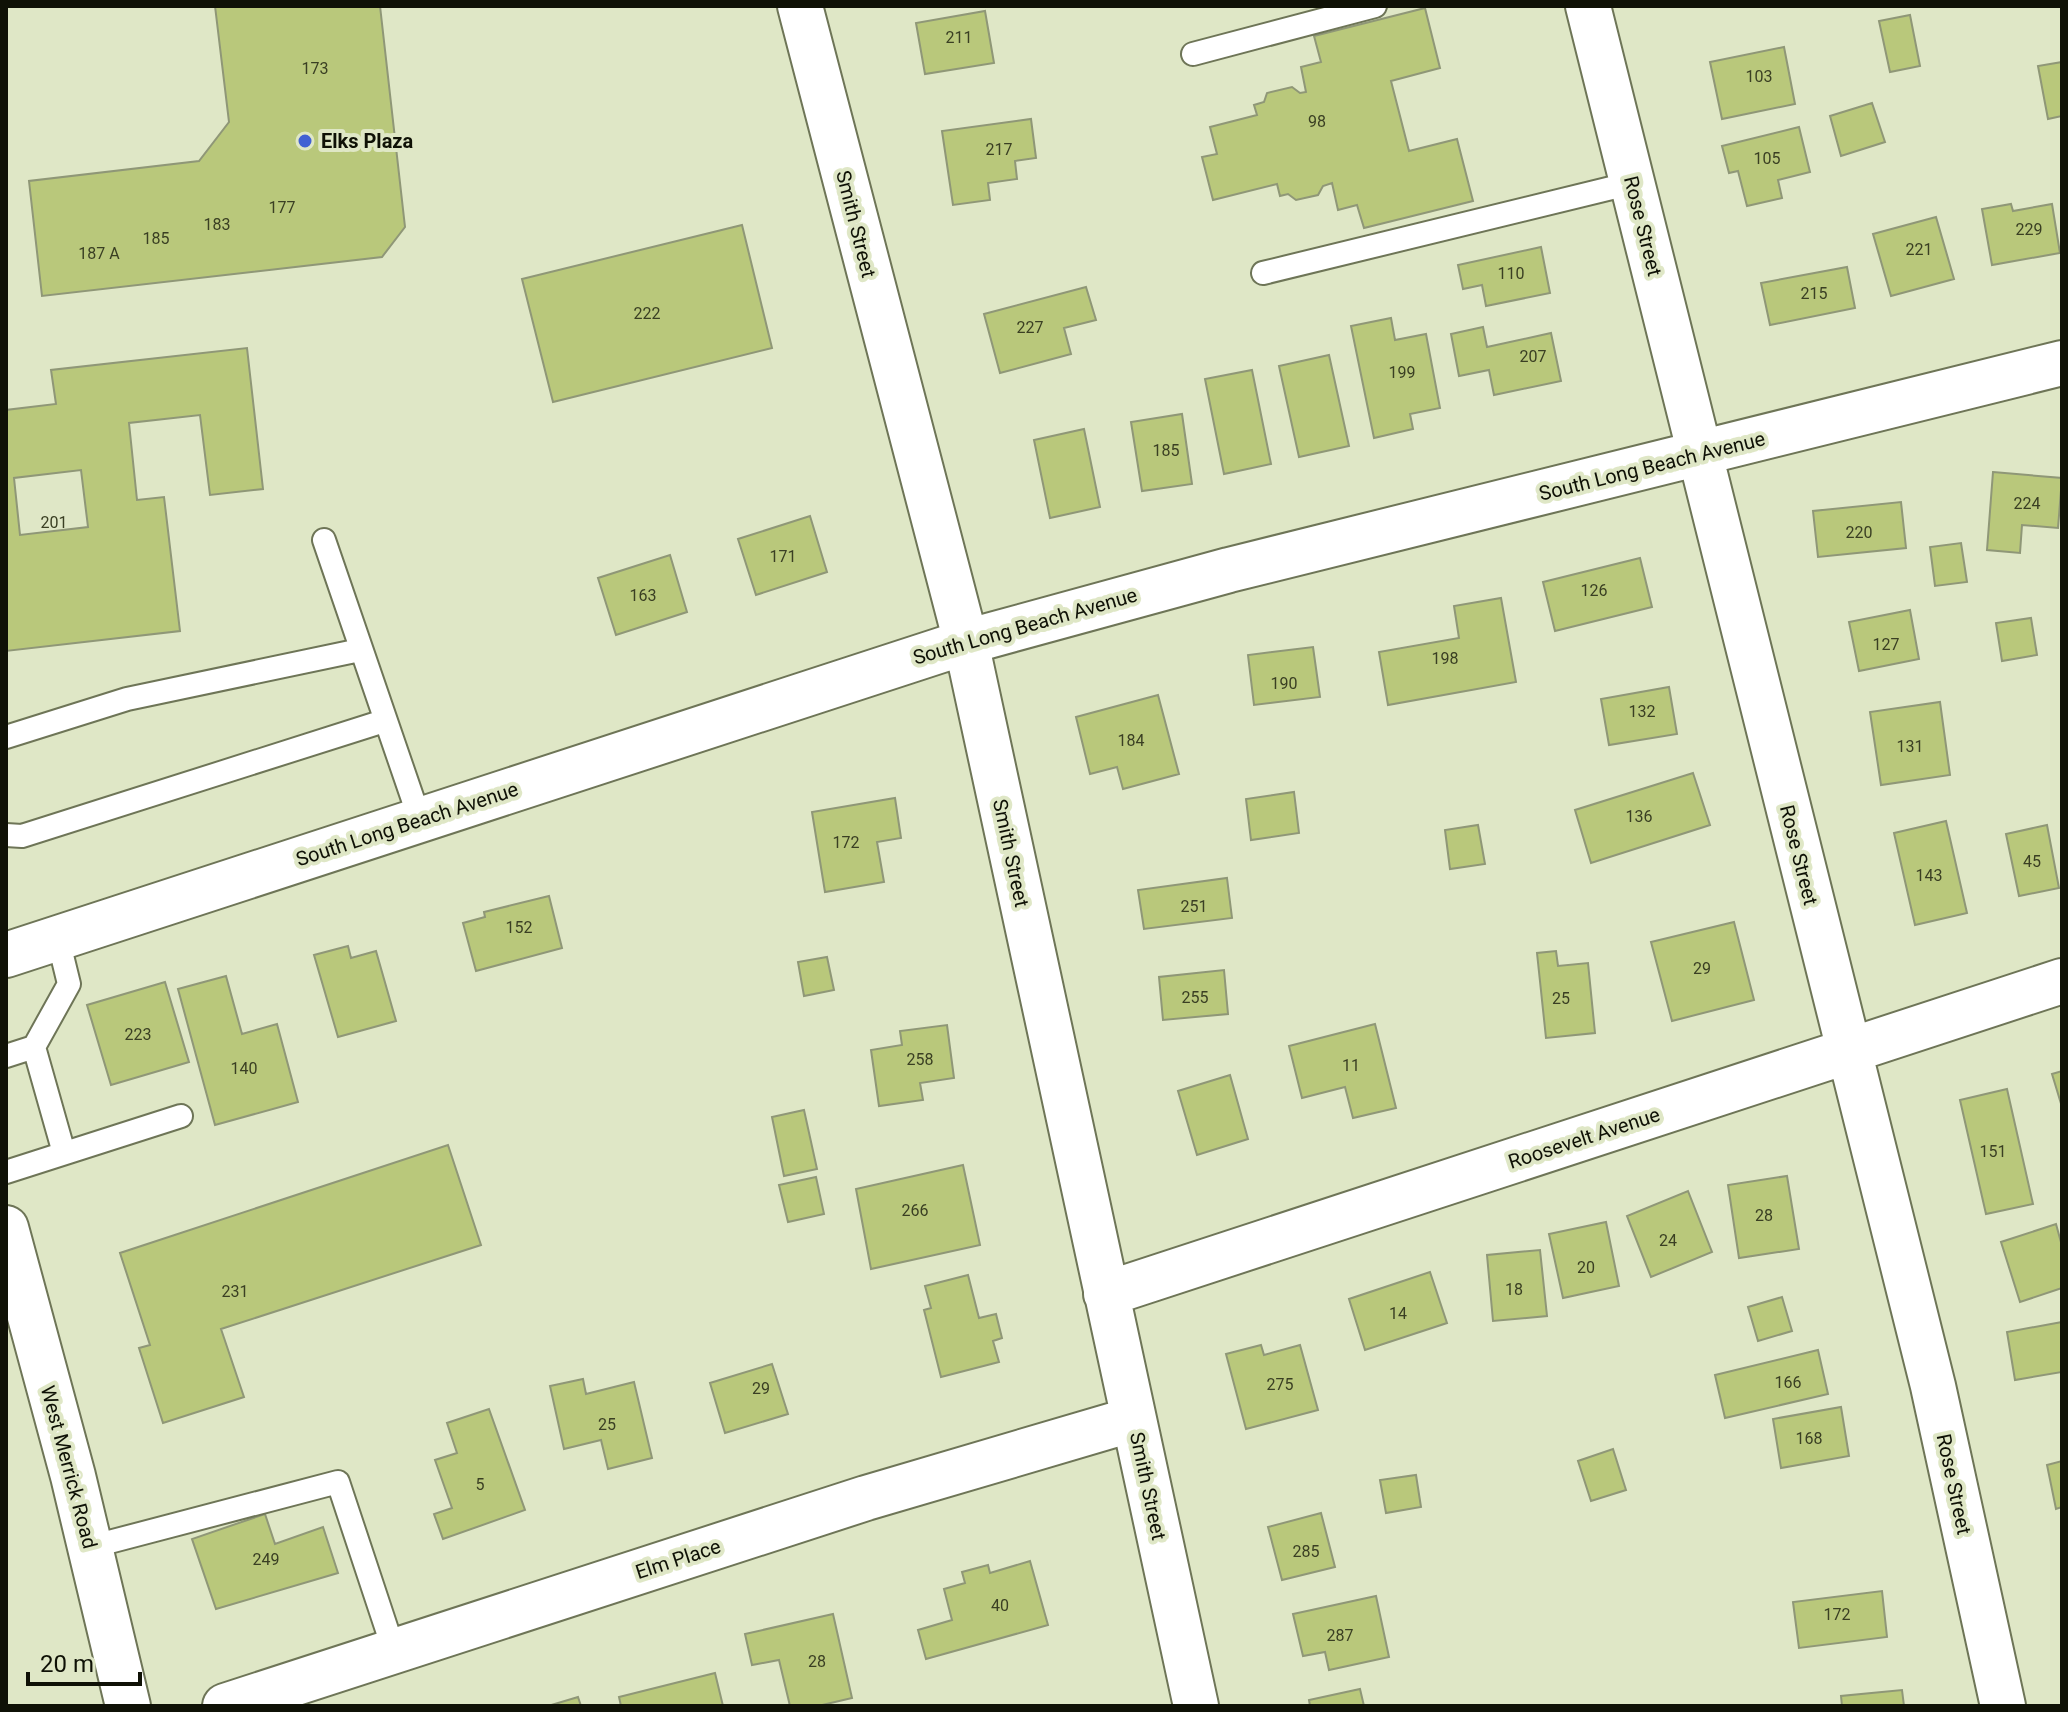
<svg xmlns="http://www.w3.org/2000/svg" width="2068" height="1712" font-family="Roboto,sans-serif">
  <rect width="100%" height="100%" fill="#dfe7c6"/>
  <path fill="#b9c87b" stroke="#8f9777" stroke-width="2" fill-rule="evenodd" d="M215 6H380L405 227 382 257 42 296 29 181 199 161 229 122Z
    M1425 8 1440 68 1391 81 1409 151 1457 139 1473 201 1364 228 1357 205 1338 210 1332 183 1323 186 1318 195 1296 200 1288 194 1280 196 1277 184 1213 200 1202 157 1217 154 1210 127 1257 115 1254 105 1264 102 1267 93 1292 87 1300 93 1306 92 1301 67 1321 62 1314 36Z
    M985 11 994 63 925 74 916 23Z
    M1910 15 1920 66 1890 72 1879 21Z
    M1784 47 1795 104 1722 119 1710 62Z
    M2062 62V116L2048 119 2038 66Z
    M1872 103 1885 142 1841 156 1830 116Z
    M1031 119 1036 158 1015 161 1017 179 988 183 990 200 953 205 942 131Z
    M1799 127 1810 172 1778 180 1782 198 1747 206 1738 171 1729 173 1722 146Z
    M2011 204 2013 211 2052 204 2060 253 1992 265 1982 209Z
    M1936 217 1954 279 1891 296 1873 234Z
    M742 225 772 348 553 402 522 279Z
    M1541 247 1550 293 1486 306 1482 285 1463 289 1458 265Z
    M1847 267 1855 308 1770 325 1761 283Z
    M1086 287 1096 320 1064 328 1071 354 1000 373 984 314Z
    M1391 318 1395 340 1426 334 1440 408 1410 414 1413 429 1374 438 1351 326Z
    M1483 327 1487 347 1551 333 1561 381 1494 395 1489 370 1459 376 1451 334Z
    M247 348 263 489 210 495 200 415 129 423 137 500 164 497 180 631 6 651V410L56 404 51 370ZM81 470 88 527 20 535 14 478Z
    M1329 355 1349 446 1299 457 1279 366Z
    M1252 370 1271 464 1224 474 1205 379Z
    M1182 414 1192 484 1142 491 1131 422Z
    M1084 429 1100 507 1050 518 1034 440Z
    M1993 472 2062 478 2058 528 2022 525 2020 553 1987 550Z
    M1901 502 1906 548 1818 557 1813 511Z
    M810 516 827 572 756 595 738 539Z
    M1961 543 1967 582 1935 586 1930 547Z
    M670 555 687 612 616 635 598 578Z
    M1640 558 1652 607 1555 631 1543 582Z
    M1501 598 1516 682 1388 705 1379 652 1459 638 1454 606Z
    M1910 610 1919 659 1859 671 1849 622Z
    M2031 618 2037 655 2002 661 1996 623Z
    M1313 647 1320 697 1254 705 1248 655Z
    M1669 687 1677 734 1609 745 1601 699Z
    M1158 695 1179 774 1123 789 1117 767 1090 774 1076 717Z
    M1940 702 1950 775 1881 785 1870 712Z
    M1693 773 1710 825 1591 863 1575 810Z
    M1294 792 1299 833 1251 840 1246 799Z
    M895 798 901 838 877 842 884 882 825 892 812 812Z
    M1946 821 1967 913 1915 925 1894 833Z
    M1478 825 1485 864 1450 869 1445 830Z
    M2047 825 2059 888 2019 896 2006 834Z
    M1227 878 1232 918 1144 929 1138 890Z
    M549 896 562 948 476 971 463 923 485 917 484 912Z
    M1734 922 1754 1000 1672 1021 1651 942Z
    M348 946 351 958 376 951 396 1021 338 1037 314 955Z
    M1556 951 1558 966 1588 963 1595 1033 1546 1038 1537 953Z
    M827 957 834 990 804 996 798 962Z
    M1224 970 1228 1014 1163 1020 1159 977Z
    M226 976 242 1034 277 1024 298 1102 215 1125 178 989Z
    M165 982 189 1062 111 1085 87 1005Z
    M1375 1024 1396 1108 1353 1118 1345 1087 1302 1098 1289 1046Z
    M947 1025 954 1078 920 1083 923 1100 879 1106 871 1050 902 1045 900 1031Z
    M2062 1071V1107L2052 1074Z
    M1230 1075 1248 1139 1197 1155 1178 1091Z
    M2007 1089 2033 1204 1986 1214 1960 1100Z
    M804 1110 817 1169 784 1176 772 1117Z
    M448 1145 481 1245 221 1329 244 1397 163 1423 139 1348 150 1345 120 1253Z
    M963 1165 980 1245 871 1269 856 1189Z
    M1787 1176 1799 1249 1739 1258 1728 1185Z
    M816 1177 824 1214 788 1222 779 1185Z
    M1688 1191 1712 1252 1651 1277 1627 1216Z
    M1606 1222 1619 1286 1563 1298 1549 1234Z
    M2056 1224 2062 1246V1288L2020 1302 2001 1242Z
    M1540 1250 1547 1316 1493 1321 1487 1255Z
    M1430 1272 1447 1323 1365 1350 1349 1299Z
    M968 1275 979 1318 996 1314 1002 1338 993 1341 999 1362 941 1377 924 1310 931 1308 925 1286Z
    M1782 1297 1792 1331 1758 1341 1748 1307Z
    M2062 1322V1372L2015 1380 2007 1332Z
    M1261 1345 1264 1355 1300 1345 1318 1410 1246 1429 1226 1354Z
    M1818 1350 1828 1394 1725 1418 1715 1375Z
    M772 1364 788 1414 725 1433 710 1383Z
    M583 1379 586 1394 634 1382 652 1458 608 1469 601 1440 564 1449 550 1386Z
    M1841 1407 1849 1456 1781 1468 1773 1419Z
    M489 1409 525 1510 443 1539 434 1514 452 1508 435 1460 457 1453 447 1423Z
    M1613 1449 1626 1490 1591 1501 1578 1461Z
    M2062 1461V1507L2056 1509 2047 1465Z
    M1416 1475 1421 1507 1386 1513 1380 1480Z
    M1321 1513 1335 1567 1282 1580 1268 1527Z
    M265 1514 275 1544 323 1527 338 1573 216 1609 192 1539Z
    M1030 1561 1048 1625 926 1659 918 1630 952 1620 944 1589 965 1583 962 1572 988 1565 990 1573Z
    M1882 1591 1887 1637 1799 1648 1793 1602Z
    M1376 1596 1389 1657 1329 1670 1325 1652 1303 1656 1293 1614Z
    M833 1614 852 1698 818 1706H790L779 1660 752 1665 745 1634Z
    M715 1673 723 1706H621L619 1697Z
    M1360 1689 1364 1706H1310L1309 1700Z
    M1902 1690 1904 1706H1842L1841 1696Z
    M578 1697 581 1706H548Z"/>
  <g fill="none" stroke-linecap="round" stroke-linejoin="round">
    <defs>
      <path id="service" d="M1193 54 1375 6
        M1263 273 1632 183
        M324 540 420 820
        M6 737 127 699 360 650
        M6 835 22 836 384 721
        M34 1047 64 1153
        M6 1056 34 1047 69 984 58 939
        M6 1172 181 1116
        M90 1547 338 1482 394 1651"/>
      <path id="minor" d="M800 6 966 642 1196 1706
        M1588 6 1933 1386 2003 1706
        M6 955 966 642 1229 570 2062 363
        M1106 1294 2062 981
        M225 1706 866 1498 1134 1419"/>
      <path id="primary" d="M6 1228 73 1476 128 1706"/>
    </defs>
    <use href="#service" stroke="#6e7557" stroke-width="26"/>
    <use href="#minor" stroke="#6e7557" stroke-width="48"/>
    <use href="#primary" stroke="#6e7557" stroke-width="48"/>
    <use href="#service" stroke="#fff" stroke-width="22"/>
    <use href="#minor" stroke="#fff" stroke-width="44"/>
    <use href="#primary" stroke="#fff" stroke-width="44"/>
  </g>
  <circle fill="#4161d3" stroke="#dfe7c6" stroke-width="3" cx="305" cy="141" r="8"/>
  <g text-anchor="middle" dominant-baseline="central" stroke-width="8" stroke-linejoin="round" paint-order="stroke">
    <g font-size="16" fill="#3a3f23">
      <text x="959" y="37">211</text>
      <text x="315" y="68">173</text>
      <text x="1759" y="76">103</text>
      <text x="1317" y="121">98</text>
      <text x="999" y="149">217</text>
      <text x="1767" y="158">105</text>
      <text x="282" y="207">177</text>
      <text x="217" y="224">183</text>
      <text x="2029" y="229">229</text>
      <text x="156" y="238">185</text>
      <text x="1919" y="249">221</text>
      <text x="99" y="253">187 A</text>
      <text x="1511" y="273">110</text>
      <text x="1814" y="293">215</text>
      <text x="647" y="313">222</text>
      <text x="1030" y="327">227</text>
      <text x="1533" y="356">207</text>
      <text x="1402" y="372">199</text>
      <text x="1166" y="450">185</text>
      <text x="2027" y="503">224</text>
      <text x="54" y="522">201</text>
      <text x="1859" y="532">220</text>
      <text x="783" y="556">171</text>
      <text x="1594" y="590">126</text>
      <text x="643" y="595">163</text>
      <text x="1886" y="644">127</text>
      <text x="1445" y="658">198</text>
      <text x="1284" y="683">190</text>
      <text x="1642" y="711">132</text>
      <text x="1131" y="740">184</text>
      <text x="1910" y="746">131</text>
      <text x="1639" y="816">136</text>
      <text x="846" y="842">172</text>
      <text x="2032" y="861">45</text>
      <text x="1929" y="875">143</text>
      <text x="1194" y="906">251</text>
      <text x="519" y="927">152</text>
      <text x="1702" y="968">29</text>
      <text x="1195" y="997">255</text>
      <text x="1561" y="998">25</text>
      <text x="138" y="1034">223</text>
      <text x="920" y="1059">258</text>
      <text x="1351" y="1065">11</text>
      <text x="244" y="1068">140</text>
      <text x="1993" y="1151">151</text>
      <text x="915" y="1210">266</text>
      <text x="1764" y="1215">28</text>
      <text x="1668" y="1240">24</text>
      <text x="1586" y="1267">20</text>
      <text x="1514" y="1289">18</text>
      <text x="235" y="1291">231</text>
      <text x="1398" y="1313">14</text>
      <text x="1788" y="1382">166</text>
      <text x="1280" y="1384">275</text>
      <text x="761" y="1388">29</text>
      <text x="607" y="1424">25</text>
      <text x="1809" y="1438">168</text>
      <text x="480" y="1484">5</text>
      <text x="1306" y="1551">285</text>
      <text x="266" y="1559">249</text>
      <text x="1000" y="1605">40</text>
      <text x="1837" y="1614">172</text>
      <text x="1340" y="1635">287</text>
      <text x="817" y="1661">28</text>
    </g>
    <g font-size="20" font-weight="bold" fill="#0f1106" stroke="#dfe7c6" text-anchor="start">
      <text x="321" y="141">Elks Plaza</text>
    </g>
    <g font-size="20" fill="#0f1106" stroke="#dfe7c6">
      <text transform="translate(856 224) rotate(76)">Smith Street</text>
      <text transform="translate(1643 226) rotate(76)">Rose Street</text>
      <text transform="translate(1652 466) rotate(-14)">South Long Beach Avenue</text>
      <text transform="translate(1025 626) rotate(-16)">South Long Beach Avenue</text>
      <text transform="translate(407 824) rotate(-18)">South Long Beach Avenue</text>
      <text transform="translate(1011 853) rotate(78)">Smith Street</text>
      <text transform="translate(1799 855) rotate(76)">Rose Street</text>
      <text transform="translate(1584 1138) rotate(-18)">Roosevelt Avenue</text>
      <text transform="translate(69 1467) rotate(75)">West Merrick Road</text>
      <text transform="translate(1954 1484) rotate(78)">Rose Street</text>
      <text transform="translate(1148 1486) rotate(78)">Smith Street</text>
      <text transform="translate(678 1559) rotate(-18)">Elm Place</text>
    </g>
  </g>
  <rect width="2068" height="1712" fill="none" stroke="#0f1106" stroke-width="16"/>
  <path d="M28 1672v12h112v-12" fill="none" stroke="#0f1106" stroke-width="4"/>
  <text x="40" y="1672" font-size="24" fill="#0f1106" stroke="#dfe7c6" stroke-width="6" paint-order="stroke">20 m</text>
</svg>
